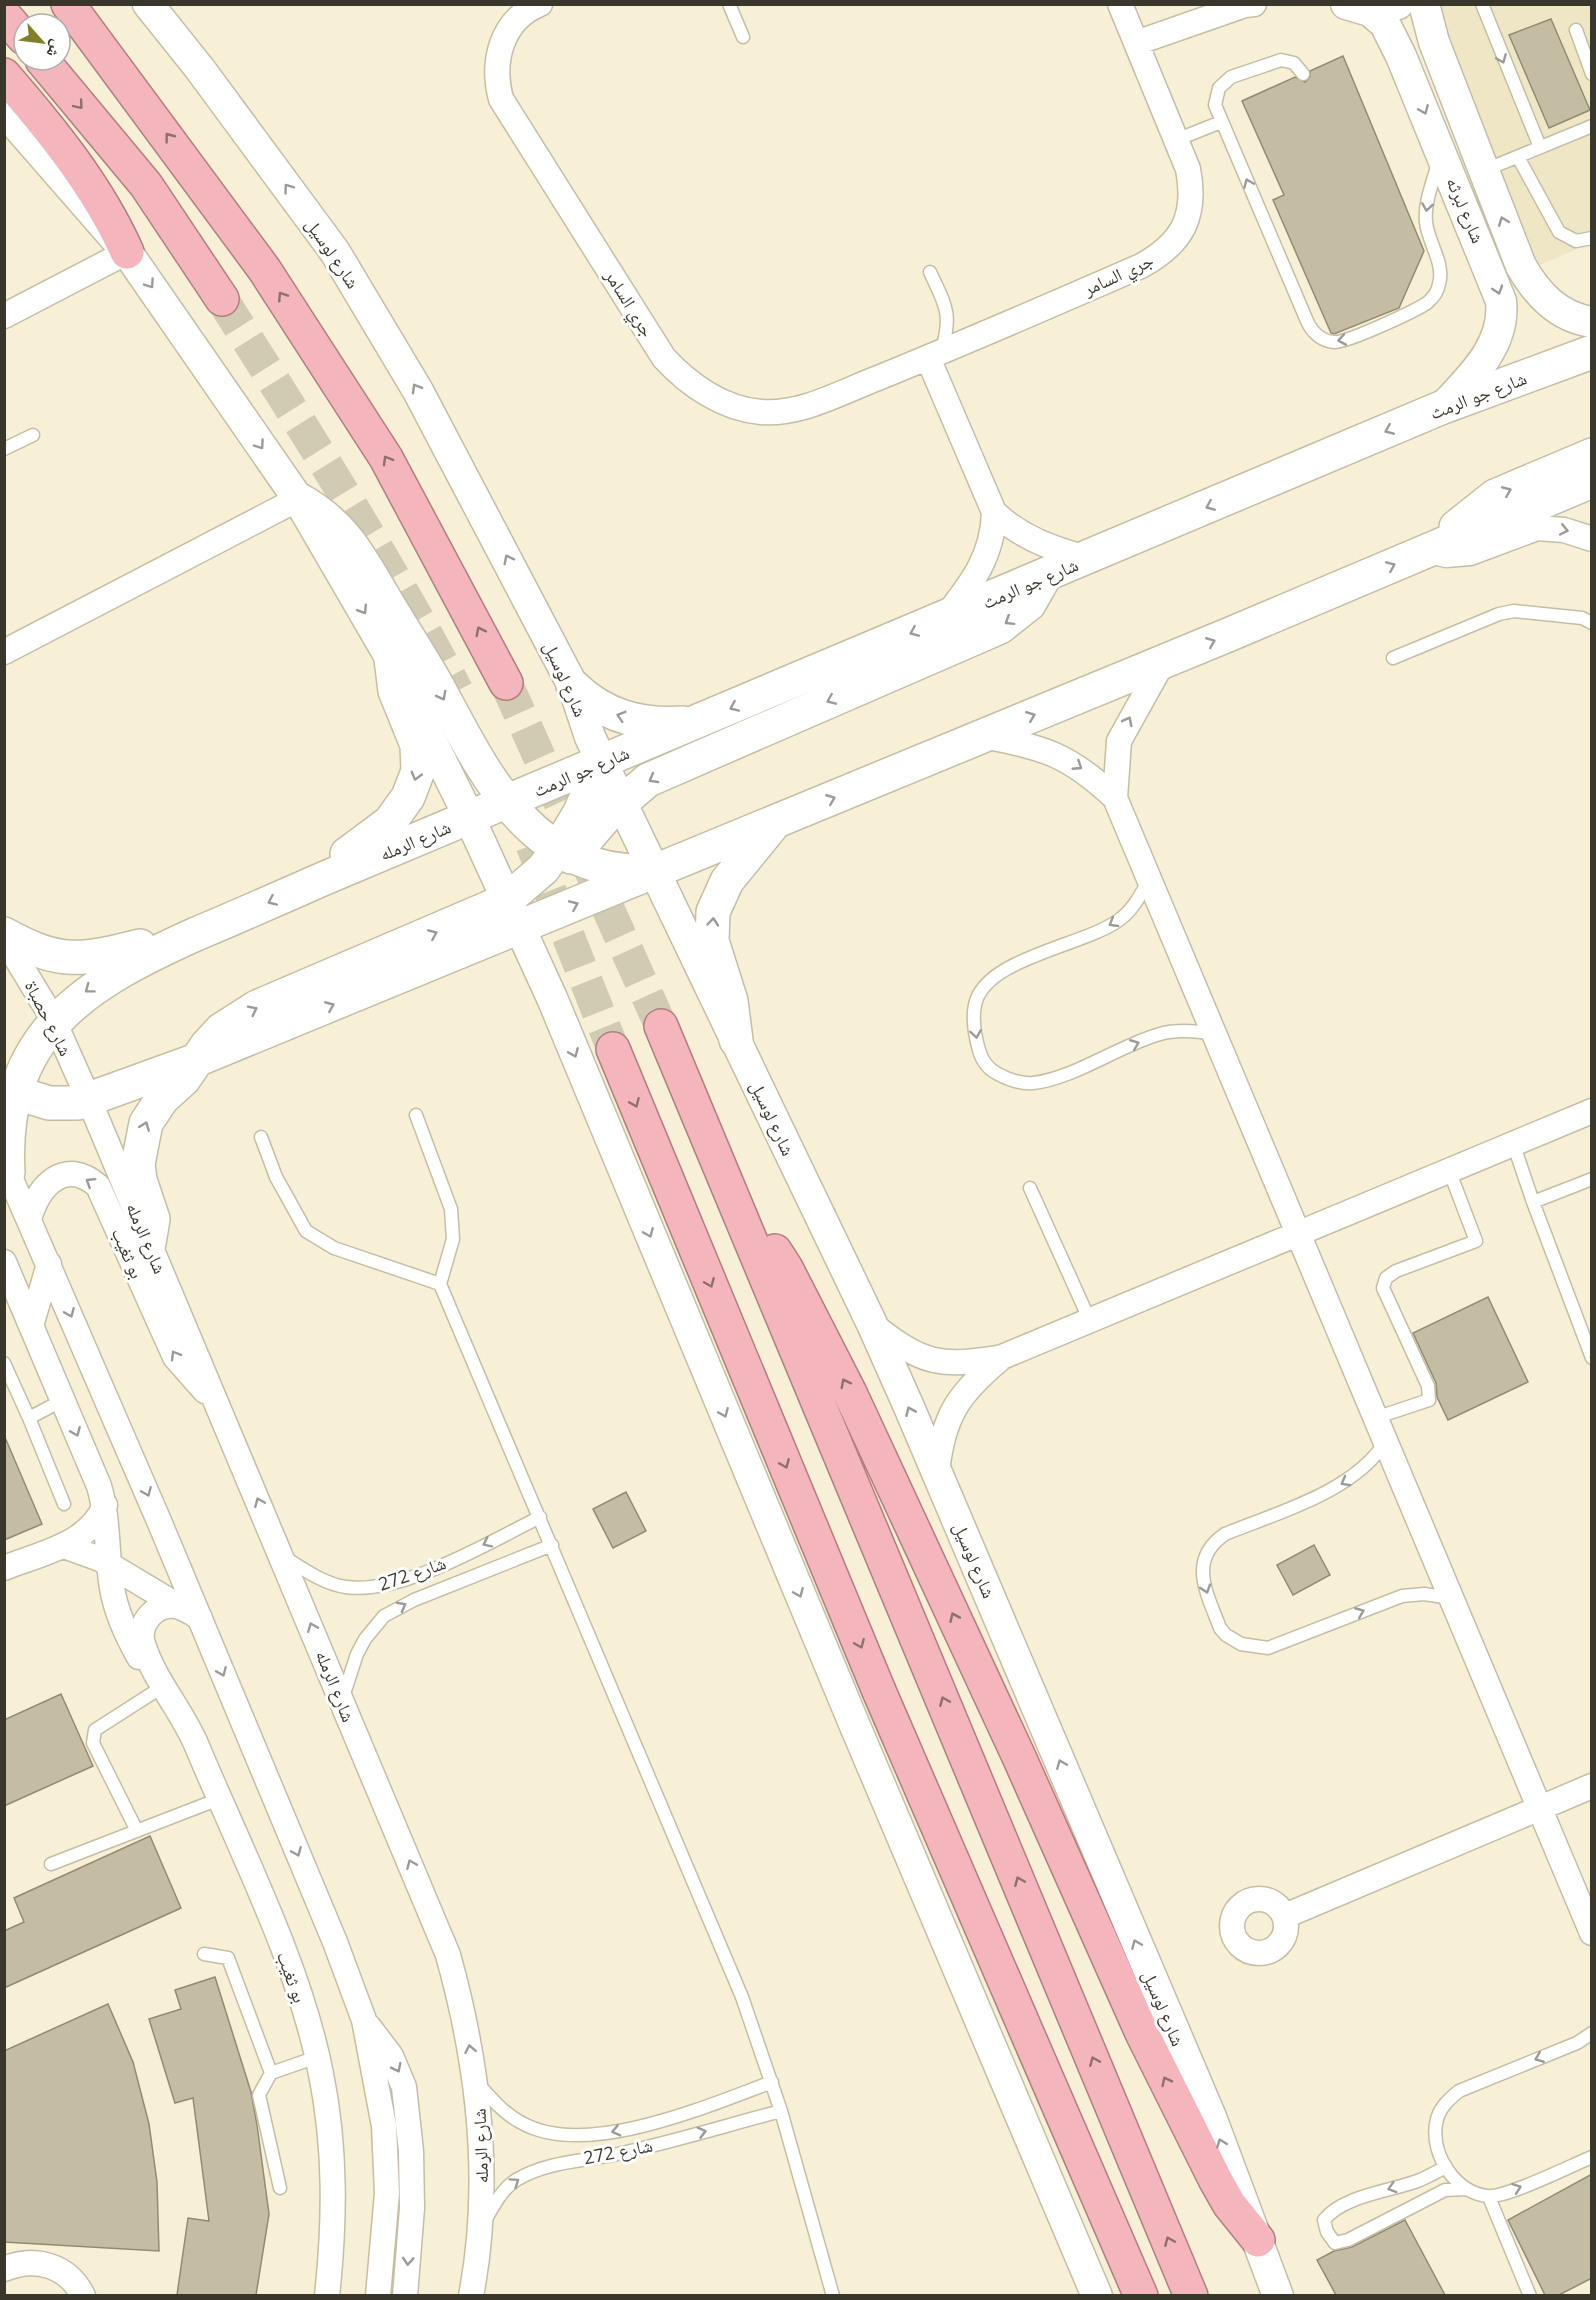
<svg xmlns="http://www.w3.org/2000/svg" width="1596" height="2300" font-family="'Open Sans','Noto Naskh Arabic',sans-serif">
  <rect width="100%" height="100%" fill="#f7f0d6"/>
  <path fill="#efe6c5" d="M1440 5H1591V243L1535 267 1438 34Z"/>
  <path fill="#c4bda4" stroke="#918b73" stroke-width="1.5" d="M1551 19 1590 110 1549 128 1509 35Z
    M1343 56 1424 251 1399 308 1334 334 1331 333 1273 200 1284 195 1242 101 1295 77 1305 82 1310 77V71Z
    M1488 1297 1528 1382 1448 1420 1437 1397 1436 1383 1413 1333Z
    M4 1435 42 1524 4 1540Z
    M626 1492 646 1531 613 1548 593 1509Z
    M1314 1545 1330 1575 1293 1595 1277 1565Z
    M61 1694 93 1766 4 1806V1720Z
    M150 1836 181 1908 4 1988V1931L24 1922 14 1898Z
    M215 1977 251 2092 257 2125 269 2214 256 2295H177L188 2218 209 2221 193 2098 175 2103 149 2019 181 2009 175 1990Z
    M108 2004 133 2062 149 2124 157 2182 159 2251 4 2242V2051Z
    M1592 2174V2278L1559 2295H1545L1508 2220Z
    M1405 2220 1445 2295H1336L1317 2260 1334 2251 1352 2247Z"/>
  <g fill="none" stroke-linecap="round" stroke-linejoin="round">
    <path stroke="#d1cbb4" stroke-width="33" stroke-dasharray="33 16" stroke-linecap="butt" d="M222 299C303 428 386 556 457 691
      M506 683 661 1026
      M532 845 613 1049"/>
    <defs>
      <path id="service" d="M729 4 743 37
        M1482 4 1540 147
        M1576 30 1592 74
        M1303 74 1294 63 1281 60 1231 77 1219 88 1215 105 1307 321C1312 332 1321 341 1334 342 1347 343 1415 311 1427 303 1433 298 1438 291 1439 284 1445 263 1428 243 1426 222 1424 203 1433 182 1438 163
        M1176 140 1221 122
        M1518 157 1559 232 1576 241 1592 238
        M1485 170 1592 126
        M930 272C946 307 952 312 942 351
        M4 449 33 435
        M1393 658 1499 614 1514 611 1582 618 1592 623
        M1149 880C1141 894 1133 910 1119 920 1084 946 984 958 975 1005 972 1019 975 1036 979 1050 982 1061 988 1069 998 1074 1009 1080 1020 1084 1033 1083 1073 1079 1120 1045 1160 1034 1177 1029 1197 1031 1214 1034
        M416 1115 451 1209 453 1239 440 1284 742 1997 781 2111 833 2296
        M261 1137 276 1177 306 1231 334 1248 440 1284
        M1513 1143 1533 1202 1592 1179
        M1030 1188 1090 1321
        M1533 1202 1592 1358
        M4 1363 29 1418
        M63 1400 29 1418 64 1504
        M1375 1418 1429 1400 1428 1386 1383 1288 1386 1278 1396 1271 1476 1241 1449 1170
        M1386 1441C1354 1492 1279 1512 1225 1534 1187 1560 1207 1593 1220 1628L1226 1635 1241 1644 1268 1648 1402 1596 1424 1594 1451 1598
        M284 1557C303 1569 324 1584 346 1587 402 1595 490 1542 540 1517
        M343 1697 357 1654 365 1639 384 1616 414 1600 552 1545
        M137 1831 93 1743 95 1730 162 1687
        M51 1864 219 1799
        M204 1954 228 1958 271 2073
        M1592 2033 1577 2043 1459 2091C1448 2100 1438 2109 1436 2124 1431 2155 1455 2192 1487 2196 1505 2199 1572 2165 1592 2157
        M478 2084C491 2098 504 2114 522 2123 586 2159 707 2106 772 2082
        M1446 2167C1438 2171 1429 2176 1420 2180 1393 2191 1343 2195 1324 2220L1327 2232 1335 2243 1348 2240 1445 2190 1466 2189
        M280 2188 259 2095 271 2073 317 2057
        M1489 2197 1530 2296
        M486 2219C494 2205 502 2189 516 2180 550 2160 585 2162 622 2153 675 2141 728 2125 781 2111"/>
      <path id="minor" d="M540 4C501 20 491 62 501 99L664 358C689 385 723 409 761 412 802 415 841 392 878 378 966 342 1054 304 1141 266 1183 243 1197 216 1188 169L1120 4
        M1136 43 1245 5 1254 4
        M4 316 127 252
        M928 358 994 512C1020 537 1052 549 1087 558
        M1430 551 1446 555 1470 553 1537 528 1564 530 1592 539
        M946 616C972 583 993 556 994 512
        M4 652 298 499
        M1163 662 1119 741 1115 798 1592 1933
        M983 736C1045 748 1068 754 1115 798
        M4 938 53 1019 89 1100 448 1955C479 2066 493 2181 471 2296
        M4 1163 159 1521 335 1942 364 2020 384 2126 387 2193 378 2296
        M29 1219C39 1185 65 1157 98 1186L175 1357 205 1391
        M4 1262 99 1486C109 1520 106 1553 112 1588 116 1612 127 1636 139 1657
        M872 1324C922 1364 940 1368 1002 1357L1592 1111
        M31 1326 49 1264
        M937 1472C943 1416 958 1394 1000 1359
        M64 1546 100 1559 180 1607
        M4 1568C41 1553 89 1545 105 1505
        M200 1618C192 1613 184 1607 175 1606 155 1603 137 1624 143 1644 154 1680 181 1709 196 1744 239 1847 300 1965 321 2074 336 2148 335 2221 327 2296
        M1232 1926a27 27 0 1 1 54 0a27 27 0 1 1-54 0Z
        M1285 1916 1592 1786
        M369 2027 391 2056 404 2087 411 2151 412 2208 405 2296
        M4 2269C35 2256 68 2265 83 2296"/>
      <path id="tertiary" d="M148 4 200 69 335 252 418 391 573 686 590 737 872 1324 909 1407 1211 2117 1278 2296
        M1346 4 1370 11 1398 4
        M1424 4 1434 42 1521 266C1537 294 1558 317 1592 322
        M1370 11 1385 24 1401 56 1501 301C1506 345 1471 377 1443 407
        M4 111 127 252 298 499 391 659 469 817 552 998 855 1726 1097 2296"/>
      <path id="secondary" d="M298 499C345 525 360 557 386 601 403 630 422 658 438 687 485 775 531 874 647 871
        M1456 527 1495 496 1592 455
        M573 686C604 716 640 726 683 723
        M347 854 390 822 408 797 418 771 417 745 395 691 391 659
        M571 857 608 814 648 780 1000 627 1029 604 1045 576
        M4 934C60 965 80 961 140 946
        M736 1040 731 1001 712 941 713 912 727 881 771 827
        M4 1089 49 1103H78L194 1061 1228 635 1592 481
        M8 1172C0 1033 87 983 196 934 239 916 282 897 325 878L1443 407 1592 352
        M149 1243 153 1219 140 1180 138 1164 146 1123 162 1099 184 1079 207 1045 221 1030 257 1007 507 900 543 869 558 849 579 814 602 762"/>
      <path id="trunk" d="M68 4 264 269 386 458 506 683
        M4 15 24 38
        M42 60 146 185 222 299
        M4 75C51 129 98 187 127 252
        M661 1026 1191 2296
        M613 1049 879 1691 1141 2296
        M775 1251 786 1268 850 1393 1019 1757 1142 2033 1216 2181 1229 2204 1258 2240"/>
    </defs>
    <use href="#service" stroke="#c4bea5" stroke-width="15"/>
    <use href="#minor" stroke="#c4bea5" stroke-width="27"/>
    <use href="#tertiary" stroke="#c4bea5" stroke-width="33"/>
    <use href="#secondary" stroke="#c4bea5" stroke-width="36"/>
    <use href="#trunk" stroke="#b17e7f" stroke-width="36"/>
    <use href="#service" stroke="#fff" stroke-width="12"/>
    <use href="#minor" stroke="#fff" stroke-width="24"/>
    <use href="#tertiary" stroke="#fff" stroke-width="30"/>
    <use href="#secondary" stroke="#fff" stroke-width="33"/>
    <use href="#trunk" stroke="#f4b6bc" stroke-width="33"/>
  </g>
  <defs><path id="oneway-chevron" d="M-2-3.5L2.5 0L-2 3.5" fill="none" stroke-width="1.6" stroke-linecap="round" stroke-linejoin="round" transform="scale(1.5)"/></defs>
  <g stroke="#9c9a96">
    <use href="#oneway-chevron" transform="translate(1502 59) rotate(67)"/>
    <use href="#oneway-chevron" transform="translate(1424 110) rotate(67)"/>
    <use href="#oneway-chevron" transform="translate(1248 183) rotate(-113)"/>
    <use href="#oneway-chevron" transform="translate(288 188) rotate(-126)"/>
    <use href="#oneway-chevron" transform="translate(1427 207) rotate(99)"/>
    <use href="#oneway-chevron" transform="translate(1503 221) rotate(-111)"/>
    <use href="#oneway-chevron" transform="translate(150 284) rotate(55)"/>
    <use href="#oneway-chevron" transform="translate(1498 290) rotate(72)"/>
    <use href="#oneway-chevron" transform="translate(1342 340) rotate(170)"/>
    <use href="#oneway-chevron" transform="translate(416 388) rotate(-120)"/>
    <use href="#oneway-chevron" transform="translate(1389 430) rotate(157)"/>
    <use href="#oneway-chevron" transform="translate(260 445) rotate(55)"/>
    <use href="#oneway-chevron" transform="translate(1507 491) rotate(-23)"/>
    <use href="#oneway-chevron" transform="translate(1210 506) rotate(157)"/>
    <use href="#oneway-chevron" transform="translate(1564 530) rotate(12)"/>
    <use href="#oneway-chevron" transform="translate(508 559) rotate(-117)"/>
    <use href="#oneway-chevron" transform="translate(1391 566) rotate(-23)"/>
    <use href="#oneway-chevron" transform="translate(363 610) rotate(58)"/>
    <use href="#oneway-chevron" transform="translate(1009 621) rotate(148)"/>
    <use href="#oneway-chevron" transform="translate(914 632) rotate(157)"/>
    <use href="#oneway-chevron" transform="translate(1211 642) rotate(-22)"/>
    <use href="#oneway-chevron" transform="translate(442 696) rotate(62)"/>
    <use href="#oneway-chevron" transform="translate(831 700) rotate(157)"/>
    <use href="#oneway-chevron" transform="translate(734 707) rotate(157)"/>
    <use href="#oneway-chevron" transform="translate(621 716) rotate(-163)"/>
    <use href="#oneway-chevron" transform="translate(1031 716) rotate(-22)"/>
    <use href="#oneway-chevron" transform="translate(1128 721) rotate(-62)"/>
    <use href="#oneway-chevron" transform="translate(1078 766) rotate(33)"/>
    <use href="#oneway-chevron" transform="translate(416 776) rotate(105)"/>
    <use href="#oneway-chevron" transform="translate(653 779) rotate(150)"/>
    <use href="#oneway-chevron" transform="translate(831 799) rotate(-22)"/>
    <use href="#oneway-chevron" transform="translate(272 901) rotate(156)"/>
    <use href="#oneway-chevron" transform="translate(574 905) rotate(-23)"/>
    <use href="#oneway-chevron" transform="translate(713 922) rotate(-85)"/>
    <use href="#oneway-chevron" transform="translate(1113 923) rotate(149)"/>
    <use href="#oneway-chevron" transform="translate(433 934) rotate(-23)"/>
    <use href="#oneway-chevron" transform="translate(89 989) rotate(143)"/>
    <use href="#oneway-chevron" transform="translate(330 1006) rotate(-23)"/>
    <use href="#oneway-chevron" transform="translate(253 1010) rotate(-27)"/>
    <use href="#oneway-chevron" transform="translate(976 1034) rotate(81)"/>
    <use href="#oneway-chevron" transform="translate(1135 1044) rotate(-22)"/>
    <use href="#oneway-chevron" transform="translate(574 1053) rotate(67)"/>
    <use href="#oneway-chevron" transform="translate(145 1126) rotate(-69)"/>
    <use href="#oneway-chevron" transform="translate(90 1182) rotate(-148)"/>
    <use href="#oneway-chevron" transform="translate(649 1233) rotate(67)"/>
    <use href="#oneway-chevron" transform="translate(70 1313) rotate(67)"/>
    <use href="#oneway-chevron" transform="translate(175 1355) rotate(-120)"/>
    <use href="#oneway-chevron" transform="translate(910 1411) rotate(-114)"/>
    <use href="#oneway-chevron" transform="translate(724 1413) rotate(67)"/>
    <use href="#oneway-chevron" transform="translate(76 1432) rotate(67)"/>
    <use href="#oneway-chevron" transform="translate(1345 1482) rotate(151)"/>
    <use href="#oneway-chevron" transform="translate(147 1492) rotate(67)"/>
    <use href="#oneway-chevron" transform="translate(259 1502) rotate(-113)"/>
    <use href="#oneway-chevron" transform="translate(487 1543) rotate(154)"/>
    <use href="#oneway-chevron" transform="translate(1206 1589) rotate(72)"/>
    <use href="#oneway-chevron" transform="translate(799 1593) rotate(67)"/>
    <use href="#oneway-chevron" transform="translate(402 1606) rotate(-28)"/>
    <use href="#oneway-chevron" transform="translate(1360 1612) rotate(-22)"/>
    <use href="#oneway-chevron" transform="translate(312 1627) rotate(-112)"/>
    <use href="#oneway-chevron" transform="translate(222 1672) rotate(67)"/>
    <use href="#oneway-chevron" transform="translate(1061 1764) rotate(-112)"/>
    <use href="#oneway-chevron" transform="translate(297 1852) rotate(67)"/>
    <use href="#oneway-chevron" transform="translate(411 1864) rotate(-113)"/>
    <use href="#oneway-chevron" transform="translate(1136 1944) rotate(-113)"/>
    <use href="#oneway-chevron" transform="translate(470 2049) rotate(-101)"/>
    <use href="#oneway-chevron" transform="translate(1539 2058) rotate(158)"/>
    <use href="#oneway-chevron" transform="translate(397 2068) rotate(63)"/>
    <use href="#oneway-chevron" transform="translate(616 2131) rotate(167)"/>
    <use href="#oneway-chevron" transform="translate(702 2132) rotate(-15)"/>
    <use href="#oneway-chevron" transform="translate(1221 2143) rotate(-111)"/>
    <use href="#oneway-chevron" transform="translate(515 2182) rotate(-35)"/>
    <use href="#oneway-chevron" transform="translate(1392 2188) rotate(163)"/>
    <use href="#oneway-chevron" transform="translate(1517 2188) rotate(-20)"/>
    <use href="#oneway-chevron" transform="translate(408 2261) rotate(94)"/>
  </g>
  <g stroke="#8d706d">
    <use href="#oneway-chevron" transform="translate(79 105) rotate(50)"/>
    <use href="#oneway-chevron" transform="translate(169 137) rotate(-127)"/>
    <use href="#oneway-chevron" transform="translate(282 296) rotate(-123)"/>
    <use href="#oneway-chevron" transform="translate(387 460) rotate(-120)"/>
    <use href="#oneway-chevron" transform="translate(480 631) rotate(-117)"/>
    <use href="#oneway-chevron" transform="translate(635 1103) rotate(67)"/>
    <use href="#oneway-chevron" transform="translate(710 1283) rotate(67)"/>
    <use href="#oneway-chevron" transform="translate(845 1383) rotate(-117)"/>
    <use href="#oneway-chevron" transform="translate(785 1464) rotate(67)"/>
    <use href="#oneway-chevron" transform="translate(954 1617) rotate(-114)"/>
    <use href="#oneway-chevron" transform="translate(860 1644) rotate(67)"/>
    <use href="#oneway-chevron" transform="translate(944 1701) rotate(-113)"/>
    <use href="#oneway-chevron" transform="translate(1019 1881) rotate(-113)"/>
    <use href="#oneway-chevron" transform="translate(1094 2061) rotate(-113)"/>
    <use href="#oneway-chevron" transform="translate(1166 2081) rotate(-116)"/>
    <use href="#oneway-chevron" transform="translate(1169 2241) rotate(-113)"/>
  </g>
  <g text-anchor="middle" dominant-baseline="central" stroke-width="6" stroke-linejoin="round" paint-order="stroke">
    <g font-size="18" fill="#39362c" stroke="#fff">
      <text transform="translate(1466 210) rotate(67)">شارع لبرثه</text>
      <text transform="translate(333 253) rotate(56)">شارع لوسيل</text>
      <text transform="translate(1118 274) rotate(-25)">جري السامر</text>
      <text transform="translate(630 303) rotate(58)">جري السامر</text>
      <text transform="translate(1478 395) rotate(-21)">شارع جو الرمث</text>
      <text transform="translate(1030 583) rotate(-23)">شارع جو الرمث</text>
      <text transform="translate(566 679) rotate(66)">شارع لوسيل</text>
      <text transform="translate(581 771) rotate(-23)">شارع جو الرمث</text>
      <text transform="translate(415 840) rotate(-23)">شارع الرمله</text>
      <text transform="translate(49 1018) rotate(63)">شارع حصباة</text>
      <text transform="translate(773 1118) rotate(65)">شارع لوسيل</text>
      <text transform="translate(147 1238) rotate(67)">شارع الرمله</text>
      <text transform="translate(128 1253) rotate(67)">بو ثغيب</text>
      <text transform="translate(975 1560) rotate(67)">شارع لوسيل</text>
      <text transform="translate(412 1573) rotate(-19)">شارع 272</text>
      <text transform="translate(336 1686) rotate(68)">شارع الرمله</text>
      <text transform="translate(292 1977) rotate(70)">بو ثغيب</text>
      <text transform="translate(1164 2008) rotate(67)">شارع لوسيل</text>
      <text transform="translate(480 2146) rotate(-92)">شارع الرمله</text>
      <text transform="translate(618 2151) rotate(-11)">شارع 272</text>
    </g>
  </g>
  <rect width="1596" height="2300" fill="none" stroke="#39362c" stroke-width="12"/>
  <g transform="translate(42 42) rotate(118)"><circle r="28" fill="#ffffff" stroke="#b0afab" stroke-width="1.5"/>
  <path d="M0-4.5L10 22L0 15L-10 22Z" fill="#7f8029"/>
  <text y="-9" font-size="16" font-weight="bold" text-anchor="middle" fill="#39362c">ش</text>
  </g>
</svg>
